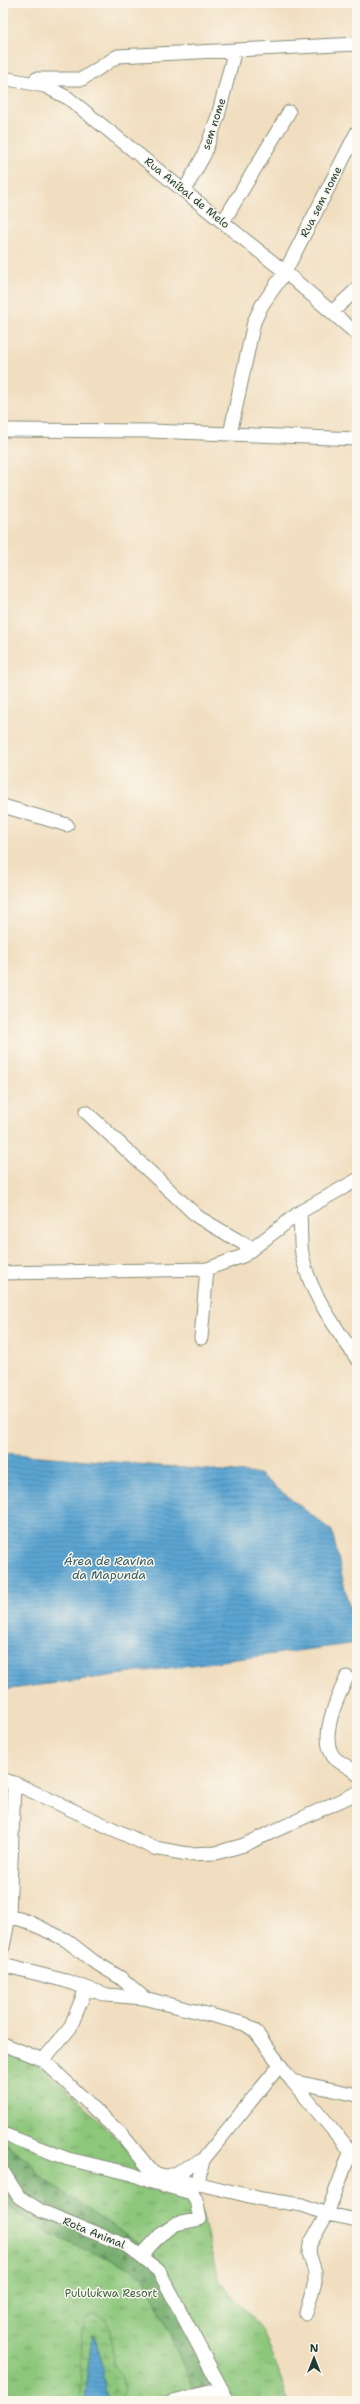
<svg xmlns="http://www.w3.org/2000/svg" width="360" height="2404" font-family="'Shantell Sans',sans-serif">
  <defs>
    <pattern id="grass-tufts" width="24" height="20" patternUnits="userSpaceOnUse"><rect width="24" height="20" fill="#8dc77c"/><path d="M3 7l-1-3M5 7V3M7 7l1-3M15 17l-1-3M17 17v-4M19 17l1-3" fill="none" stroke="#73a366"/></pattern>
    <pattern id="forest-firs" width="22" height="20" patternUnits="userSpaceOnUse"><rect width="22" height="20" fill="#72ac6c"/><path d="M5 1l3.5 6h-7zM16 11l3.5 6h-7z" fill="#5d8d5a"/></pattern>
    <pattern id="wetland-marsh" width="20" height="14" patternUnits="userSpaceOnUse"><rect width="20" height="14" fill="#8dc77c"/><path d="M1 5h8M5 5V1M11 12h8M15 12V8" fill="none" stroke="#73a366"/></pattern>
    <pattern id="water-rules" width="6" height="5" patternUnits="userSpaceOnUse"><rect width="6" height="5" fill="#5ba5d3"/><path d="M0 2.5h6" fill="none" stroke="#4b88ac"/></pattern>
  </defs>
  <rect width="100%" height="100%" fill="#fbf7ec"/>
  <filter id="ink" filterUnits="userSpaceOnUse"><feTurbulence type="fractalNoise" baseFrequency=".025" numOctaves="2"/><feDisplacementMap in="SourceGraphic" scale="8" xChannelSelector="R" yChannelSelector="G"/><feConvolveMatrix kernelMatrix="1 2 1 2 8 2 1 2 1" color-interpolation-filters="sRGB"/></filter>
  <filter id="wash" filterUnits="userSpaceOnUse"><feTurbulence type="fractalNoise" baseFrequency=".012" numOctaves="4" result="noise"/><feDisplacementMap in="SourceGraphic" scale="16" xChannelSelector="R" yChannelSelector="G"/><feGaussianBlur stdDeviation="0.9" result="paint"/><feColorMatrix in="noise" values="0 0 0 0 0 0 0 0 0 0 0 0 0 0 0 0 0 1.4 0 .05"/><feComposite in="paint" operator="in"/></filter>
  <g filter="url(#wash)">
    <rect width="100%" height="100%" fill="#f1dec0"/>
    <path fill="url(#grass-tufts)" stroke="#568258" d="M3 2049 38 2065 63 2085 126 2147 148 2179 197 2193 218 2279 262 2329 279 2372 288 2401H3Z"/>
    <path fill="url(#forest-firs)" stroke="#487450" d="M3 2141 32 2163 40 2176 155 2254 154 2260 228 2401H199L145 2278C126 2263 103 2257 81 2248 54 2236 25 2222 4 2202Z"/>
    <path fill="url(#wetland-marsh)" stroke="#568258" d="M94 2313 105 2319 111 2330 113 2364 121 2375 125 2391 119 2401H109L106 2394 93 2335 85 2401H80L82 2331C84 2323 86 2316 94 2313Z"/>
    <path fill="url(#water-rules)" stroke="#3d7184" d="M3 1453 259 1474 332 1531 357 1643 3 1690Z
      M93 2334 98 2344 106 2394 109 2401H85Z"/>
  </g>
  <g filter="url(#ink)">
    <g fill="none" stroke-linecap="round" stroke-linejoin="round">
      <defs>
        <path id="minor" d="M3 78 45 86 68 98 285 272 357 334
          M36 79H82L118 56 357 44
          M184 191 204 155 218 116 234 53
          M223 222 289 112
          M332 312 357 289
          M3 430 151 431 357 439
          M230 434 254 322 262 305 285 272 357 132
          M3 806 67 825
          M86 1112 198 1217 251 1248
          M300 1212C301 1225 300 1241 302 1254 309 1293 336 1327 357 1359
          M3 1273 207 1269 243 1256 300 1212 357 1180
          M201 1338 207 1269
          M347 1677C338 1696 319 1736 333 1756 339 1764 350 1766 357 1774
          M3 1780 14 1783 154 1848 188 1854 216 1853 244 1845 357 1793
          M3 1914 29 1922 66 1940 93 1961 121 1978 144 1998
          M3 1947 9 1916 14 1783
          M3 1965 66 1981 107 1995 144 1998 245 2024 255 2031 292 2081 348 2148 350 2153 327 2214 310 2244 309 2253 315 2272V2282L306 2313
          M86 1989 70 2028 43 2060 123 2136 153 2173 262 2199 302 2205 327 2214 357 2220
          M3 2044 43 2060
          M292 2081 357 2095
          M3 2134 68 2159 132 2174 152 2182 192 2193 196 2200 200 2219 176 2224 160 2235 141 2256
          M3 2172 19 2197 41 2211 127 2246 159 2271 228 2401
          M167 2177 203 2160
          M198 2182 203 2160 280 2065
          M173 2401 222 2389"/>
      </defs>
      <use href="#minor" stroke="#888e7a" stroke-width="15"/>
      <use href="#minor" stroke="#fff" stroke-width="13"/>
    </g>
  </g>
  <g text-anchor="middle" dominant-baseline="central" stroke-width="3" stroke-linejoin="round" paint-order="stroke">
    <g font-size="11" fill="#1f3d34" stroke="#fbf7ec">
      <text transform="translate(214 124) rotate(-72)">sem nome</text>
      <text transform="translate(187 193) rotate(39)">Rua Aníbal de Melo</text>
      <text transform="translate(321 202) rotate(-63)">Rua sem nome</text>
      <text transform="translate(94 2233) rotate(22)">Rota Animal</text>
    </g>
    <g font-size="11" fill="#3a6046" stroke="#fbf7ec">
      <text x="111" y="2293">Pululukwa Resort</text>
    </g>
    <g font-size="12" font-style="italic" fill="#315c64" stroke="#fbf7ec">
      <text x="109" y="1561">Área de Ravina<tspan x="109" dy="14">da Mapunda</tspan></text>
    </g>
  </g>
  <rect width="360" height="2404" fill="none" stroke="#fbf7ec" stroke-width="16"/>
  <g transform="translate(314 2358)" stroke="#fbf7ec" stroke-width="3" paint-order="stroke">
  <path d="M0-3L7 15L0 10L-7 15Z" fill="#1f3d34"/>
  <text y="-6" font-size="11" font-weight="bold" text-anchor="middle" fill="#1f3d34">N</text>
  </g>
</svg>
